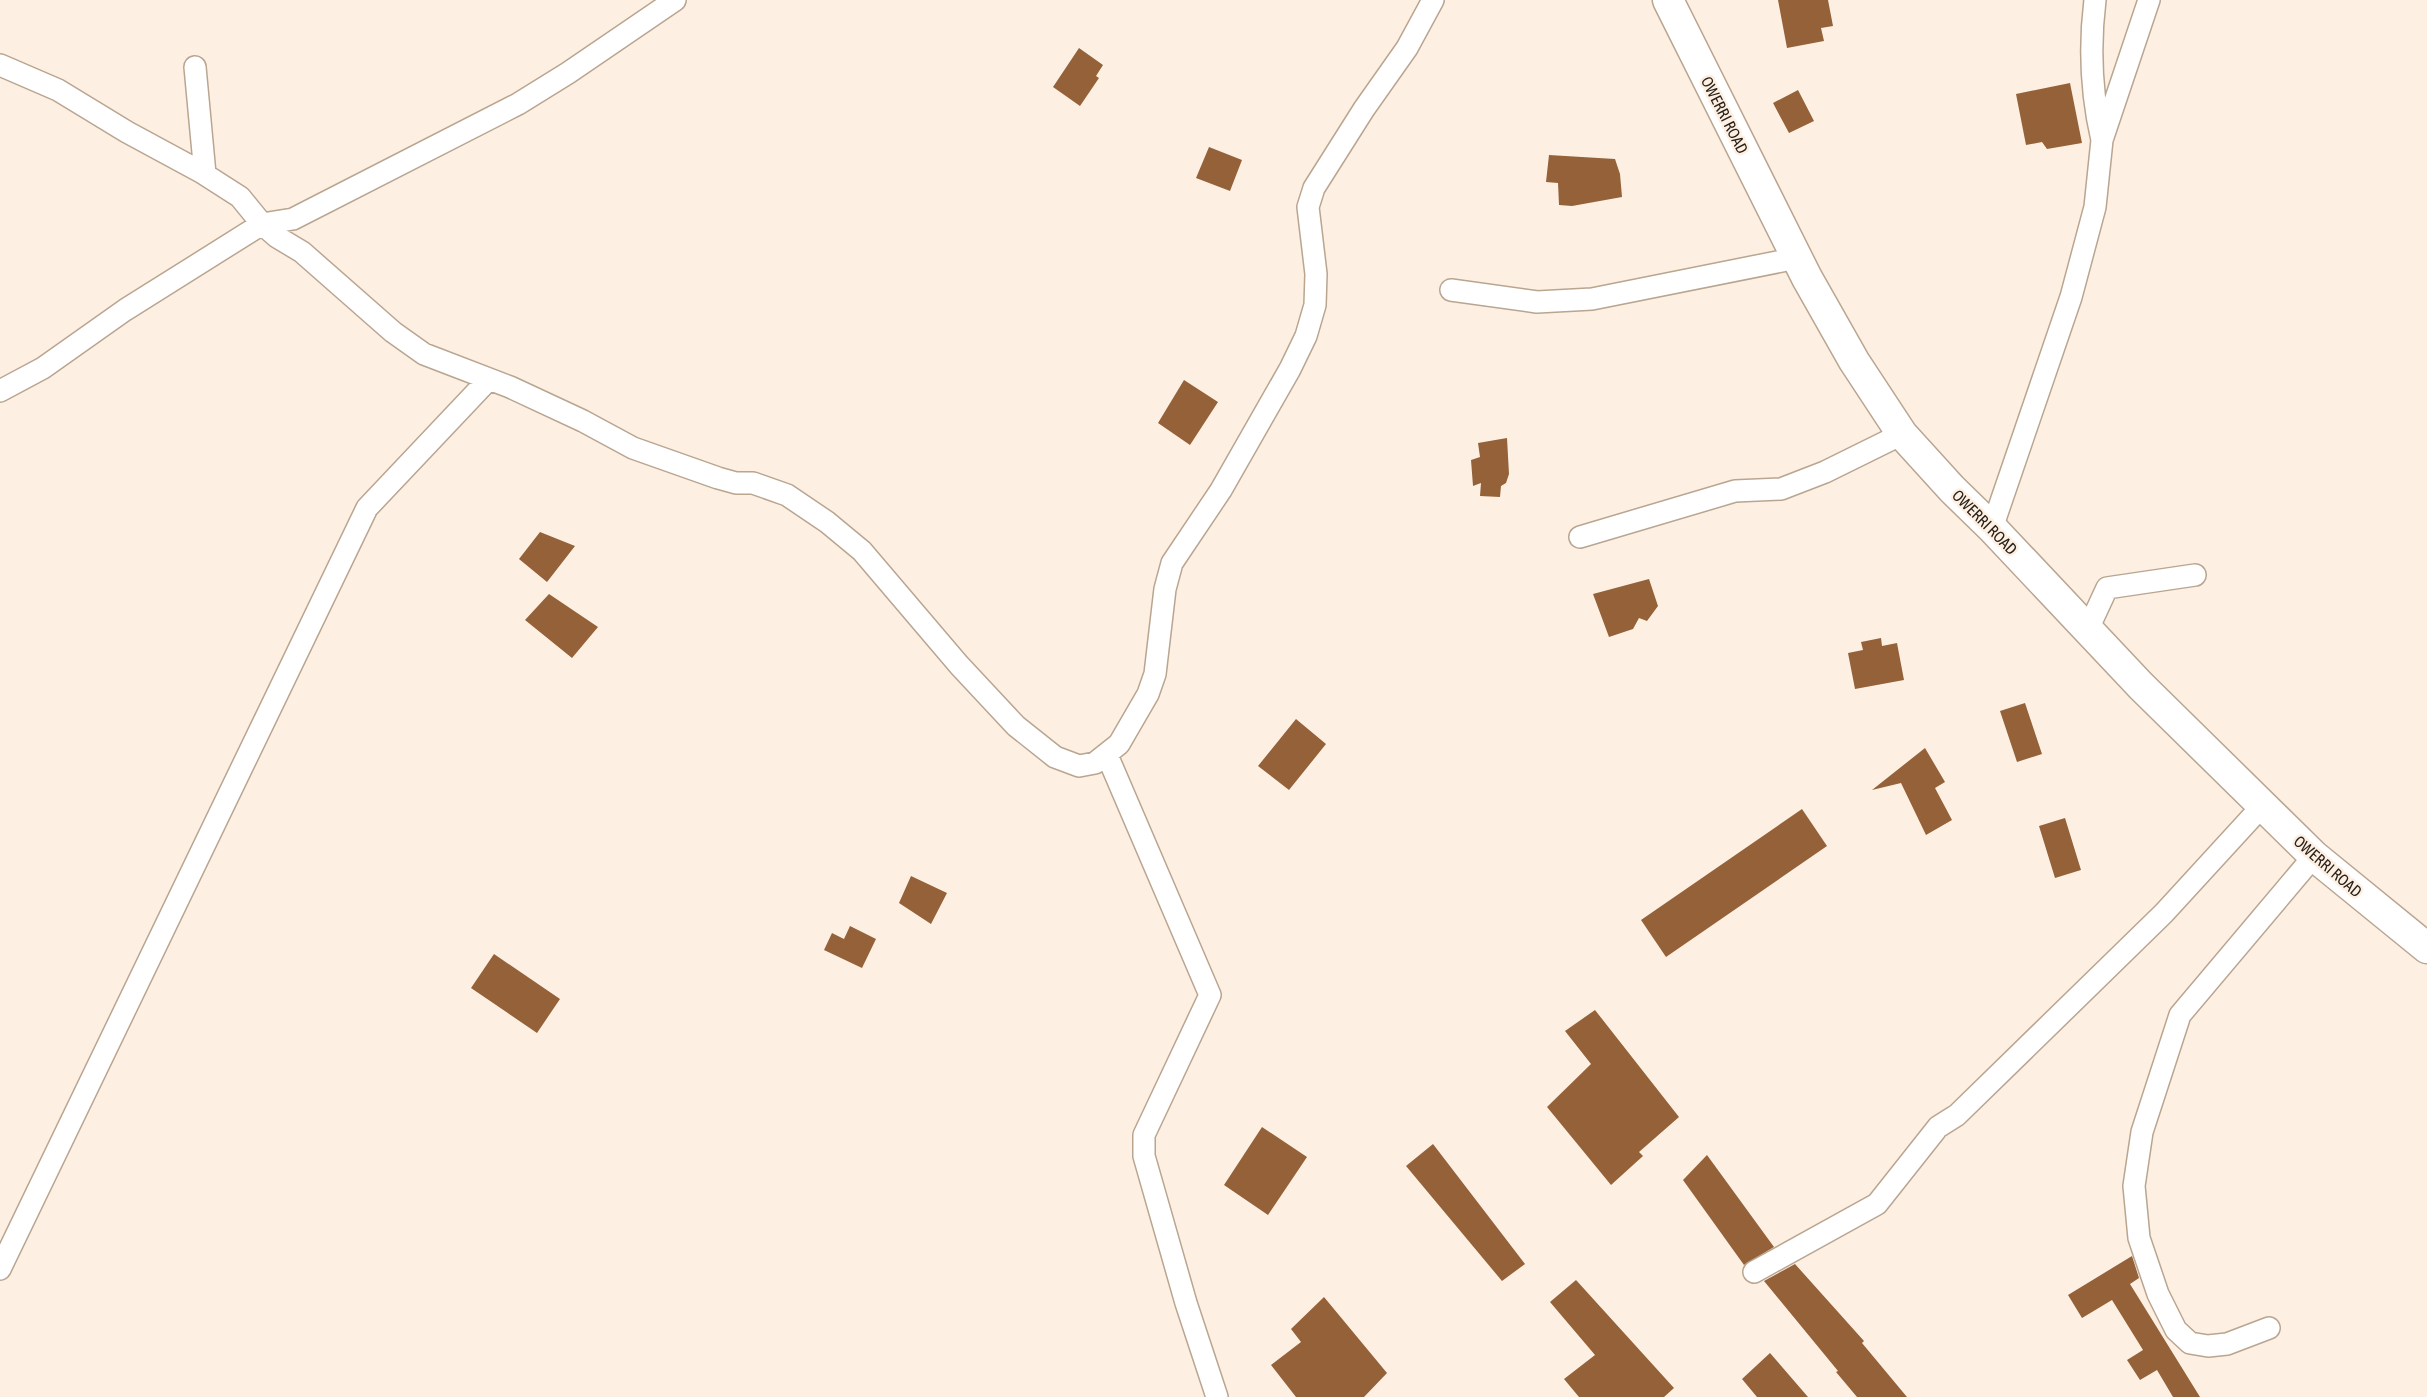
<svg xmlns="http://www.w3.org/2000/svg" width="2427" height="1397" font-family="'Asap Condensed',sans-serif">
  <rect width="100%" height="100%" fill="#fdf0e3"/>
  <path fill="#946139" d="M1778 0H1828L1833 26 1821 28 1824 41 1787 48Z
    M1079 48 1103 65 1096 76 1099 78 1080 106 1053 87Z
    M2070 83 2082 143 2047 149 2042 142 2026 145 2016 94Z
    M1798 90 1814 121 1789 133 1773 103Z
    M1209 147 1242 160 1230 191 1196 178Z
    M1549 155 1615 159 1620 174 1622 197 1572 206 1559 205 1558 183 1546 182Z
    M1184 380 1218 402 1190 445 1158 423Z
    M1507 438 1509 474 1506 483 1501 486 1500 497 1480 496 1481 483 1473 486 1471 460 1480 457 1478 443Z
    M540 532 575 546 547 582 519 559Z
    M1649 579 1658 606 1647 621 1639 618 1633 629 1609 637 1593 594Z
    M549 594 598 627 572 658 525 620Z
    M1881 638 1882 646 1897 643 1904 680 1855 689 1848 653 1863 650 1861 642Z
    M2025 703 2042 754 2017 762 2000 711Z
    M1296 719 1326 744 1289 790 1258 766Z
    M1925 748 1945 782 1935 788 1952 820 1926 835 1901 783 1872 790Z
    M1802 809 1827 846 1666 957 1641 920Z
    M2065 818 2081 870 2055 878 2039 826Z
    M911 876 947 893 931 924 899 903Z
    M850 926 876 939 862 968 824 950 832 933 844 939Z
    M494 954 560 999 537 1033 471 988Z
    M1595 1010 1679 1117 1639 1152 1643 1156 1611 1185 1547 1107 1591 1064 1565 1031Z
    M1262 1127 1307 1157 1268 1215 1224 1185Z
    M1433 1144 1525 1264 1502 1281 1406 1166Z
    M1707 1155 1774 1247 1744 1265 1683 1180Z
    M2132 1256 2139 1278 2130 1284 2200 1397H2173L2157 1370 2140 1380 2127 1360 2143 1350 2112 1300 2082 1318 2068 1295Z
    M1795 1264 1864 1341 1862 1343 1907 1397H1857L1836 1372 1838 1371 1764 1281Z
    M1576 1280 1674 1388 1664 1397H1579L1564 1379 1595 1355 1550 1302Z
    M1324 1297 1387 1373 1364 1397H1296L1271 1365 1301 1342 1291 1329Z
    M1770 1353 1808 1397H1757L1742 1379Z"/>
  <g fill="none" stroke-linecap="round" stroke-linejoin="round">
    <defs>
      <path id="minor" d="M2095 0C2089 48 2091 93 2102 140
        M0 65 58 90 127 132 201 172 240 197 262 224 277 237 302 252 393 332 424 354 510 387 583 421 633 448 718 478 736 483H753L787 495 827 522 862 551 959 665 1016 726 1055 757 1079 766 1095 763 1119 744 1148 694 1155 674 1165 589 1172 563 1221 490 1290 369 1306 336 1315 305 1316 274 1308 207 1314 188 1364 109 1407 48 1433 0
        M195 67 205 174
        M1451 290 1537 302 1592 299 1797 258
        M0 391 43 368 125 310 262 224 293 219 518 104 568 73 675 0
        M1992 528 2071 297 2095 207 2102 140 2149 0
        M1580 537 1735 491 1781 489 1825 472 1902 434
        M2088 629 2107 588 2195 575
        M1107 755 1210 995 1144 1135V1156L1186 1303 1217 1397
        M0 1269 367 508 489 379
        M1754 1272 1877 1204 1938 1127 1957 1115 2164 913 2263 805
        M2269 1328 2227 1344 2208 1346 2190 1343 2176 1330 2158 1294 2139 1238 2134 1186 2142 1132 2180 1015 2314 856"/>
      <path id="secondary" d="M1668 0 1807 278 1854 361 1902 434 1952 489 1992 528 2141 686 2314 856 2427 948"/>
    </defs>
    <use href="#minor" stroke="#b9a590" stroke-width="24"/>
    <use href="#secondary" stroke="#b9a590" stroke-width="33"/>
    <use href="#minor" stroke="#fff" stroke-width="21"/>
    <use href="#secondary" stroke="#fff" stroke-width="30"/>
  </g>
  <g text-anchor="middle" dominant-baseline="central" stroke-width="5" stroke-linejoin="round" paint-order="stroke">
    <g font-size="16" fill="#292119" stroke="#fdf0e3">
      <text transform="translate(1725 115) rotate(63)">OWERRI ROAD</text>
      <text transform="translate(1985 522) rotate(45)">OWERRI ROAD</text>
      <text transform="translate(2328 866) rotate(41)">OWERRI ROAD</text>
    </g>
  </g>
</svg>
